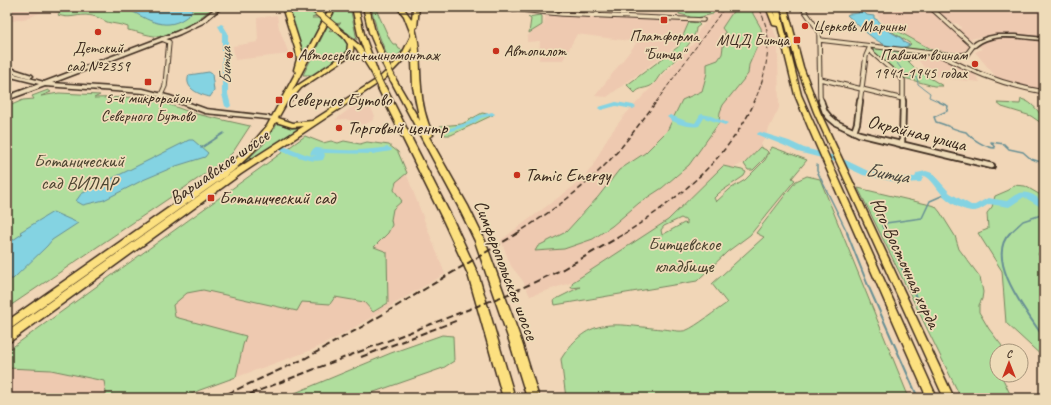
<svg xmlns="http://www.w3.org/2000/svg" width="1051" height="405" font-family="Caveat,sans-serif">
  <rect width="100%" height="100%" fill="#f1d6b7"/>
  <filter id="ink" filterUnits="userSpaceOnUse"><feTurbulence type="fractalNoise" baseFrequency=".025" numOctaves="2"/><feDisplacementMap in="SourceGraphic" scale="8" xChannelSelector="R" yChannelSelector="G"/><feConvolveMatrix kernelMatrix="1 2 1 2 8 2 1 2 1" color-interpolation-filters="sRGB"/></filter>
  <g filter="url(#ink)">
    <path fill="#eec9b0" d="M7 7H49L51 8 28 18 7 22Z
      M715 7H736L722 28 725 32 722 54 718 60 707 64V73L702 91 682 100 667 131 645 153 619 170 598 197 566 232 538 246 593 239 612 226 630 210 662 188 684 170 723 105 748 74 749 65 762 35 761 28 753 14 752 7H764L776 36 778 49 779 108 760 147 745 162 733 168 723 166 668 220 573 282 530 296 523 281 511 266 501 240 582 180 592 167 608 137 623 117 694 43 699 30 713 14Z
      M871 7H931L973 46 961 53 932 50 885 25Z
      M934 7H987L1041 9 1039 7H1044V38L993 35 969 39 959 30 961 27 958 24 950 22Z
      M546 14 587 16 689 22 676 46 607 97 595 96 637 42 577 34 563 60H539L540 41 527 42V37L535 28 543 26Z
      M277 15 279 28 289 54 235 60 233 46 258 42 257 18Z
      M993 38 1044 41V90L1026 87 997 78 975 52 982 49 978 45 980 42Z
      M915 55 939 56 975 74 980 82 940 78 928 73Z
      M361 100 367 101 370 106 375 116 372 121 363 125 346 119 335 120Z
      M293 146 398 152 445 274 340 336 312 350 200 390 183 398H7V351Z"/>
    <path fill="#b0de9d" stroke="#76845e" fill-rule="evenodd" d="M49 7H213C202 18 177 33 161 36 154 38 136 31 128 30V27C121 24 113 24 107 22 99 18 96 16 86 15 74 15 70 19 58 15L60 12 47 10 51 8Z
      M288 7H306L316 16 312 18H321L324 11H319L315 7H330L304 55H302L301 46Z
      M337 7H350L357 40 337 25 341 23 334 24 329 31 335 30C342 36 350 41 348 52L313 75H303Z
      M371 7H375L390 40 393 44H396L399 49 403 50 393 61H389L377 30Z
      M680 7H715L713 14 693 19 688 16 679 14Z
      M736 7H752L753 14 761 28 762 35 749 65 748 74 723 105 720 112 719 123 689 165 662 188 639 203 612 226 593 239 564 249 535 251 538 246 566 232 598 197 619 170 645 153 667 131 682 100 702 91 707 73V64L718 60 722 54 725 32 722 28Z
      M540 15 542 16V25L529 33 531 19 528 17Z
      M689 22 698 23 700 25 696 28C696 42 669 65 660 75 657 79 655 83 652 85 647 89 639 87 635 93L627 85 678 47Z
      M880 24 887 25 932 50 961 54 894 47H907L911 44Z
      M876 48 929 55 915 54 914 59 908 61 917 70 943 86H934L904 78 875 54 872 50Z
      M48 90 51 92 41 96 59 93 100 95 94 98 138 97 154 99 192 113 250 126 233 152 224 161 7 308V107L23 100 34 99 32 96Z
      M1021 99C1032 101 1044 116 1044 125L1031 116 1002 107 997 103 1020 104Z
      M482 113 493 115 451 135H445L440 126 462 124Z
      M278 123 290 128H302L238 168 263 145Z
      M305 136 323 143 331 141 338 143 344 141 360 144 367 142 389 145 398 152 407 173 396 182 394 190 402 201 393 209 391 220 392 225 388 233 374 247 387 252 388 303 373 312 364 302 335 297 330 304 302 302 297 311 203 290 187 293 173 305 175 317 246 336 243 345 236 377 200 390 183 398H107L104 381 51 370 7 368V351Z
      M760 147 766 150 768 152 764 159 753 170H748L744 164Z
      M772 147 807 160 792 178 795 180 750 235 727 252 697 281 555 305 554 300 580 287 571 288 573 282 668 220 723 166 742 170 746 172 744 176 719 193 714 198 716 202 730 189 745 180 765 160ZM681 218 687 221V224L684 223 662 235 661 230 664 226Z
      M807 176 820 179 909 398H566L561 359C589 314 616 325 662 329 669 329 680 333 687 330 695 327 718 309 727 303L712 284 764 237 756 233 796 181Z
      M1013 185 1025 186 1044 197V245L1038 254 1044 264V358L1006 323 1002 271 978 233 988 229 987 213 992 207 995 196 1009 190Z
      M858 188 935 206 940 212 955 236 959 249 980 277 983 292 982 299 979 305V312L989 329 1002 346 1000 351H997V375H1001L1012 398H961Z
      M442 335 453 336 454 361 443 368 357 398H283L391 353Z"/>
    <path fill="#84d3e2" stroke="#678f94" d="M124 7H188L192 9C192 14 189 15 185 18 163 33 144 17 124 7Z
      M854 7H860L859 8 867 15 874 16V18L879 21 880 26 901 38 905 43 910 45C886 56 864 30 847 15L849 14 859 13Z
      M209 72 212 74 214 91 210 97C201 95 183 89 189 75Z
      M189 140H193L208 153 205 157 176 166 143 180 104 200 83 205 76 201 81 194Z
      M53 212 78 223 52 240 47 246 13 279H7V244L22 234 20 232Z"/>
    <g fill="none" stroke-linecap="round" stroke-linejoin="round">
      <path stroke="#678f94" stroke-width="1" d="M893 49 896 54 894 59 906 75 917 78 918 84 930 93 929 97 940 102"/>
      <path stroke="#678f94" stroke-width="1.5" d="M937 101 948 106 947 111 934 117 936 122C947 125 955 130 966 132 972 139 986 148 995 148L991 142 1004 144 1009 149 1023 152 1031 159 1044 163
        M201 148 224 133
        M817 165V171L848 234
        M886 234 882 226 886 223 922 218 930 201 946 194
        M1009 234 1023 221 1044 214"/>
      <path stroke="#678f94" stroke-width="2" d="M847 233 867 283 918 398
        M885 233 916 297
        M1010 233C983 259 1029 315 1044 338"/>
      <path fill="#84d3e2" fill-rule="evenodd" d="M221 24 223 25 228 33V94L231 106 228 108 225 106 222 94V33L218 26Z
        M616 102 633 105 636 107 633 109 616 106 601 110 598 108 599 107Z
        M492 112 495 114 494 115 481 118 473 124 449 132 446 130 447 129 469 122 477 116Z
        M702 114 711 116 728 123 725 125 704 118 699 126C689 128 675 124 667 117L670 115 686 121 695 123 700 115Z
        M760 132 789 141 804 148 839 157 868 171 901 177H915L917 173 926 171 932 173 950 193 971 205H975L988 198 1007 201C1022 188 1029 191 1044 202V209L1024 197 1009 207 989 204C984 207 980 210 975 211 963 212 947 201 940 192 935 186 932 180 925 176L923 177 921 182 901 183 863 175 833 161 798 152 783 145 758 135 757 134 758 133Z
        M281 147C294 146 305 158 317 155H311L310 153 314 148H317C341 151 365 151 388 147L392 149 391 151 373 154 324 153 325 155 323 160C308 163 295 155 281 151L280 149Z"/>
      <defs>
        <path id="street-far1" d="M489 7 562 14 703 20
          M802 7 819 31 820 97 822 102
          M596 15 601 7
          M820 40 956 56 967 54 973 46 930 7
          M869 50 903 80V102
          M942 56C974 73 1008 86 1044 92
          M820 79 903 99
          M161 95 165 86 169 42 162 39
          M860 102 866 56 869 49"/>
        <path id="street" d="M821 101 825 112 829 117 836 123 859 134 992 166
          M854 132 857 123 860 101
          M902 145 903 101"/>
        <path id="secondary" d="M217 7H222L203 23 180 34 52 83 143 89 170 96 206 109 275 117 278 119 277 120 205 113 166 98 143 93 45 86 7 100V96L39 84 7 76V72L44 82 176 32 199 21Z
          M996 35H1016L1044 38V40C1022 39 993 31 975 47L971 46C978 39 986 37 996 35Z
          M7 67 32 75 33 76 30 78 7 71Z"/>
        <path id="primary" d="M282 7H288L302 51 303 59 330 7H336L292 91 297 86 347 53 348 44 342 35 343 34H347C352 41 356 47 351 55L301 88 290 101 287 102 278 118 293 123 312 121 379 78 394 64 402 54 411 36 416 37C410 55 397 68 383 80L241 174 11 341 7 342V332L235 170 304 126 292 127 276 122C266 141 249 156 233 171L10 329 7 330V321L227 167 249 147 267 126 296 72 294 70 297 59 296 51Z
          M352 7H358L364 34 378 73 377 74H373L372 73 358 34Z
          M766 7H772L776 17 773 7H779L801 95 937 398H927L809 129 795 95 778 26 773 25Z
          M781 7H787L803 67 820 112 954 398H944L814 112 797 67Z"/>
        <path id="highway" d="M307 7H314L321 13 316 14Z
          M363 7H369L375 32 389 65 388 66H384L383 65 369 32Z
          M397 7H403L412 20 413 7H419L417 27 415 28C421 48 419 67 421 87 422 104 426 120 433 135L429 137 468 206 485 241 522 343 539 398H527L510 343 475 241 458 206 390 79 391 78H395L420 121 413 87 411 34 404 16Z
          M334 27H338L360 46 378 74 377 75H373L356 48 334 29Z
          M379 86H385L386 88 454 222 478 274 515 398H503L468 274 444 222 378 88Z"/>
      </defs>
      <use href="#street-far1" stroke="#3b2a1e" stroke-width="5.5"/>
      <use href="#street" stroke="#3b2a1e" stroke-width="8"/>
      <use href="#secondary" stroke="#3b2a1e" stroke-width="3"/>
      <use href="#primary" stroke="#3b2a1e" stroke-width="3"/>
      <use href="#highway" stroke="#3b2a1e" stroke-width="3"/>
      <use href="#street-far1" stroke="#eedbb8" stroke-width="3.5"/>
      <use href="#street" stroke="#eedbb8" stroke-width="4.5"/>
      <use href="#secondary" fill="#eedbb8" fill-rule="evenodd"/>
      <use href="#primary" fill="#fce080" fill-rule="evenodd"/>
      <use href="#highway" fill="#fce080" fill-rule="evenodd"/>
      <path stroke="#3b2a1e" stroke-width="1" stroke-dasharray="4.5 2" stroke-linecap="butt" d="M656 102 725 7
        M754 102C763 83 768 62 768 41 768 29 763 17 759 7"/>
      <path stroke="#3b2a1e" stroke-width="1.5" stroke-dasharray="5.5 3" stroke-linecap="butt" d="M516 234C546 215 576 194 601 169 622 149 639 124 657 101
        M624 234C677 200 729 158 755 101"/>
      <path stroke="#3b2a1e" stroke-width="2" stroke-dasharray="7 3.5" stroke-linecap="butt" d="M361 357 458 320
        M218 398 306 358 365 325 518 233
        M240 398 511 293 563 269 626 233"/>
      <defs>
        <path id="highway-bridge" d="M318 13 336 28
          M386 65 393 79
          M375 74 382 88"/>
      </defs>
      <use href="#highway-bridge" stroke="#3b2a1e" stroke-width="8" stroke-linecap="butt"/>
      <use href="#highway-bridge" stroke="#fce080" stroke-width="6"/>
    </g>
  </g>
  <g fill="#c8321e" stroke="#eedbb8" stroke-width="1.5">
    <rect x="660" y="16" width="8" height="8" rx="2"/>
    <circle cx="805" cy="26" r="4"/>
    <circle cx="98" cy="32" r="4"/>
    <rect x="793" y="36" width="8" height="8" rx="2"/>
    <circle cx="496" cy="51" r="4"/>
    <circle cx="290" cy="55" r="4"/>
    <circle cx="975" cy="64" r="4"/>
    <rect x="144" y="78" width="8" height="8" rx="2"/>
    <rect x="275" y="96" width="8" height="8" rx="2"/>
    <circle cx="339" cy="128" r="4"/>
    <circle cx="517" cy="175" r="4"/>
    <rect x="207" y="194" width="8" height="8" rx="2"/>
  </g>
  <g text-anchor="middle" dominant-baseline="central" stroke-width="3.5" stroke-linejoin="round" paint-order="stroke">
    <g font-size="16" fill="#3b2a1e" stroke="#eedbb8" text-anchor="start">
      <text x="813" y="26">Церковь Марины</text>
      <text x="664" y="36" text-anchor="middle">Платформа<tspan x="664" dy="18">"Битца"</tspan></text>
      <text x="789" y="40" text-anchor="end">МЦД Битца</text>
      <text x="98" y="48" text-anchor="middle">Детский<tspan x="98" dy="18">сад №2359</tspan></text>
      <text x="504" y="51">Автопилот</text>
      <text x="298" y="55">Автосервис+шиномонтаж</text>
      <text x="967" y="55" text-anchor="end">Павшим воинам<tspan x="967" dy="18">1941-1945 годах</tspan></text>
      <text x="148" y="98" text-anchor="middle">5-й микрорайон<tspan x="148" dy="18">Северного Бутово</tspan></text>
    </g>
    <g font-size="17" font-style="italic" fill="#46433b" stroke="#eedbb8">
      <text transform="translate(225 66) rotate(-90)">Битца</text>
    </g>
    <g font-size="19" fill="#3b2a1e" stroke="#eedbb8" text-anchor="start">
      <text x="287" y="100">Северное Бутово</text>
      <text x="347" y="128">Торговый центр</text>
      <text x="525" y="175">Tamic Energy</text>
      <text x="219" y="198">Ботанический сад</text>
    </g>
    <g font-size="19" fill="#3b2a1e" stroke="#eedbb8">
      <text transform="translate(917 133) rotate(14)">Окрайная улица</text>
      <text transform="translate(219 167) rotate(-35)">Варшавское шоссе</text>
      <text transform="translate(905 263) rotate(65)">Юго-Восточная хорда</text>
      <text transform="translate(506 270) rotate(69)">Симферопольское шоссе</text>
    </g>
    <g font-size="19" fill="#4d4531" stroke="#eedbb8">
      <text x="79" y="161">Ботанический<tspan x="79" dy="22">сад ВИЛАР</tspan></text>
      <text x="684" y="244">Битцевское<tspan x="684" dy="22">кладбище</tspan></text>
    </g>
    <g font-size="20" font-style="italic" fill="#46433b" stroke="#eedbb8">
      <text transform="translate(887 173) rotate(10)">Битца</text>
    </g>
  </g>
  <rect width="1051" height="405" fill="none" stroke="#eedbb8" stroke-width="24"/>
  <rect x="12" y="12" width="1027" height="381" fill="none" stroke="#3b2a1e" stroke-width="1.5" filter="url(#ink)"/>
  <g transform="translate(1009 363)"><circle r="19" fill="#eedbb8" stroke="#a6947a"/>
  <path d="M0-3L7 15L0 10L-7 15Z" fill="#c8321e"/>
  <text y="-6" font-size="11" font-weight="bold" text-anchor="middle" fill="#3b2a1e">С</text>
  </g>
</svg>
